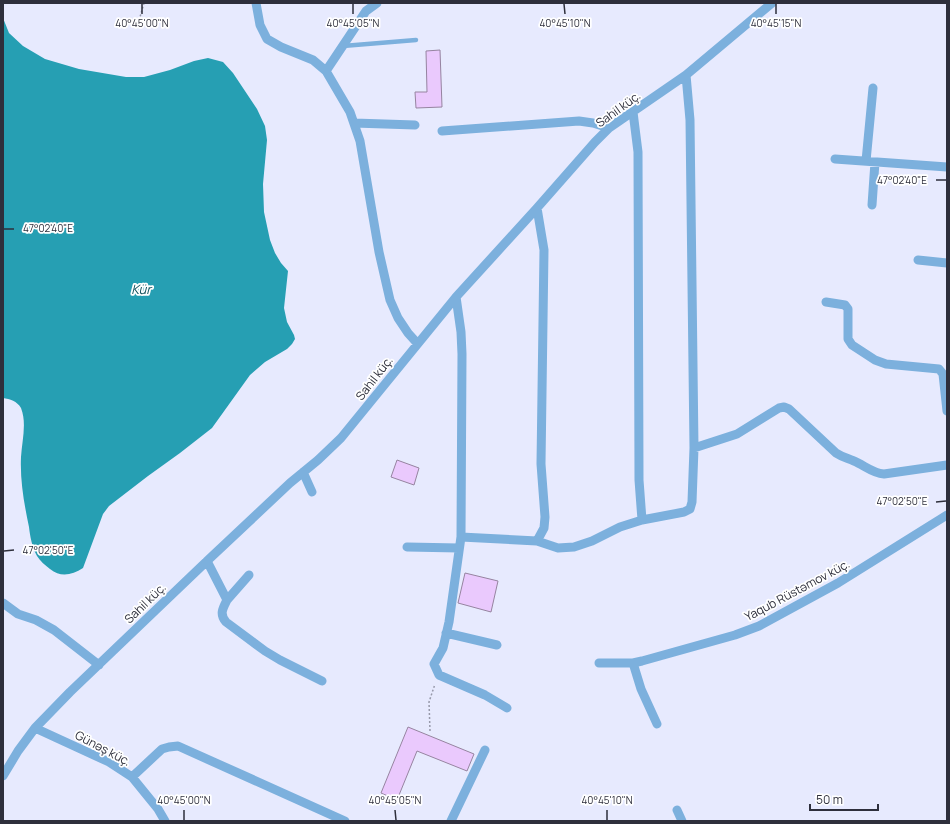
<svg xmlns="http://www.w3.org/2000/svg" width="950" height="824" font-family="Manrope,sans-serif">
  <rect width="100%" height="100%" fill="#e7eafe"/>
  <path fill="#269fb3" d="M3 18 9 33 23 46 45 59 79 69 126 77H144L170 70 194 61 208 58 223 62 233 73 257 109 265 126 267 140 263 184 264 212 270 240 275 253 281 263 288 271 284 308 287 322 294 335 295 339 292 344 287 349 265 362 250 375 212 428 180 453 148 476 109 506 103 514 83 568C72 575 61 578 50 569 45 565 40 561 37 556 32 547 30 536 29 527 24 503 20 481 21 457 22 441 27 423 21 408 17 401 10 399 3 398Z"/>
  <path fill="#eac9fd" stroke="#9684a0" d="M440 50 442 107 416 108 415 92H427L426 51Z
    M397 460 419 468 414 485 391 477Z
    M465 573 498 581 491 612 458 603Z
    M408 727 474 754 467 771 417 751 397 800 381 793Z"/>
  <g fill="none" stroke-linecap="round" stroke-linejoin="round">
    <path stroke="#9799aa" stroke-width="1.5" stroke-dasharray="2 2" stroke-linecap="butt" d="M138 24 144 3
      M430 731 429 702 435 684"/>
    <path stroke="#7cb0dd" stroke-width="4.5" d="M343 46 416 40"/>
    <path stroke="#7cb0dd" stroke-width="9" d="M256 3 260 25 267 39 281 47 313 60 326 71 350 112 360 141 379 252 390 300 398 318 408 333 417 343
      M326 71 366 11 377 3
      M633 112 638 152 639 480 642 520
      M354 123 415 125
      M442 131 579 121 593 123 609 128
      M835 159 947 167
      M866 161 873 88
      M872 205 875 162
      M918 260 947 263
      M456 297 461 332 462 354 461 537 449 622 443 648 434 664 439 675 485 695 507 708
      M826 302 845 305 848 309V339L852 345 875 360 886 364 939 369 943 374 947 411
      M694 448 737 434 779 408 784 407 789 409 836 453C842 457 847 458 854 461 864 465 872 473 884 474L947 465
      M303 472 312 492
      M461 537 537 541 558 548 574 547 592 541 620 527 642 520 684 512 690 509 692 502 694 448 690 120 686 75
      M537 541 544 528 545 517 541 464 544 250 537 208
      M407 547 459 548
      M207 561 227 600C223 608 219 614 226 622L265 651 280 660 322 681
      M227 600 249 575
      M3 603 18 614 36 620 54 630 99 665
      M446 633 497 645
      M599 663H633L642 661 735 635 759 626 838 583 947 515
      M633 663 641 689 657 724
      M35 728 109 762 132 777 158 809 165 821
      M3 776 18 751 35 728 70 692 207 561 290 483 318 460 341 438 456 297 537 208 595 142 609 128 686 75 772 3
      M132 777 162 749 169 747 178 746 345 821
      M677 810 682 821
      M451 821 485 750"/>
  </g>
  <path fill="none" stroke="#2e2f3c" stroke-width="1.5" d="M142 4V14M353 4V14M564 4 565 14M776 4V14M936 180H946M4 229H14M936 502 946 501M4 551 14 550M184 810V820M395 810 396 820M607 810V820"/>
  <g text-anchor="middle" dominant-baseline="central" stroke-width="3.5" stroke-linejoin="round" paint-order="stroke">
    <g font-size="12" fill="#2e2f3c" stroke="#fff">
      <text transform="translate(618 109) rotate(-36)">Sahil küç.</text>
      <text transform="translate(374 378) rotate(-52)">Sahil küç.</text>
      <text transform="translate(797 590) rotate(-28)">Yaqub Rüstəmov küç.</text>
      <text transform="translate(145 603) rotate(-44)">Sahil küç.</text>
      <text transform="translate(103 748) rotate(28)">Günəş küç.</text>
    </g>
    <g font-size="13" font-style="italic" fill="#10515d" stroke="#fff">
      <text x="141" y="289">Kür</text>
    </g>
  </g>
  <g font-size="10" text-anchor="middle" fill="#2e2f3c" stroke="#fff" stroke-width="3.5" stroke-linejoin="round" paint-order="stroke">
    <text x="142" y="27">40°45'00"N</text>
    <text x="353" y="27">40°45'05"N</text>
    <text x="565" y="27">40°45'10"N</text>
    <text x="776" y="27">40°45'15"N</text>
    <text x="902" y="184">47°02'40"E</text>
    <text x="48" y="232">47°02'40"E</text>
    <text x="902" y="505">47°02'50"E</text>
    <text x="48" y="554">47°02'50"E</text>
    <text x="184" y="804">40°45'00"N</text>
    <text x="395" y="804">40°45'05"N</text>
    <text x="607" y="804">40°45'10"N</text>
  </g>
  <rect width="950" height="824" fill="none" stroke="#2e2f3c" stroke-width="8"/>
  <path d="M810 804v6h68v-6" fill="none" stroke="#2e2f3c" stroke-width="2"/>
  <text x="816" y="804" font-size="12" fill="#2e2f3c" stroke="#ffffff" stroke-width="3" paint-order="stroke">50 m</text>
</svg>
